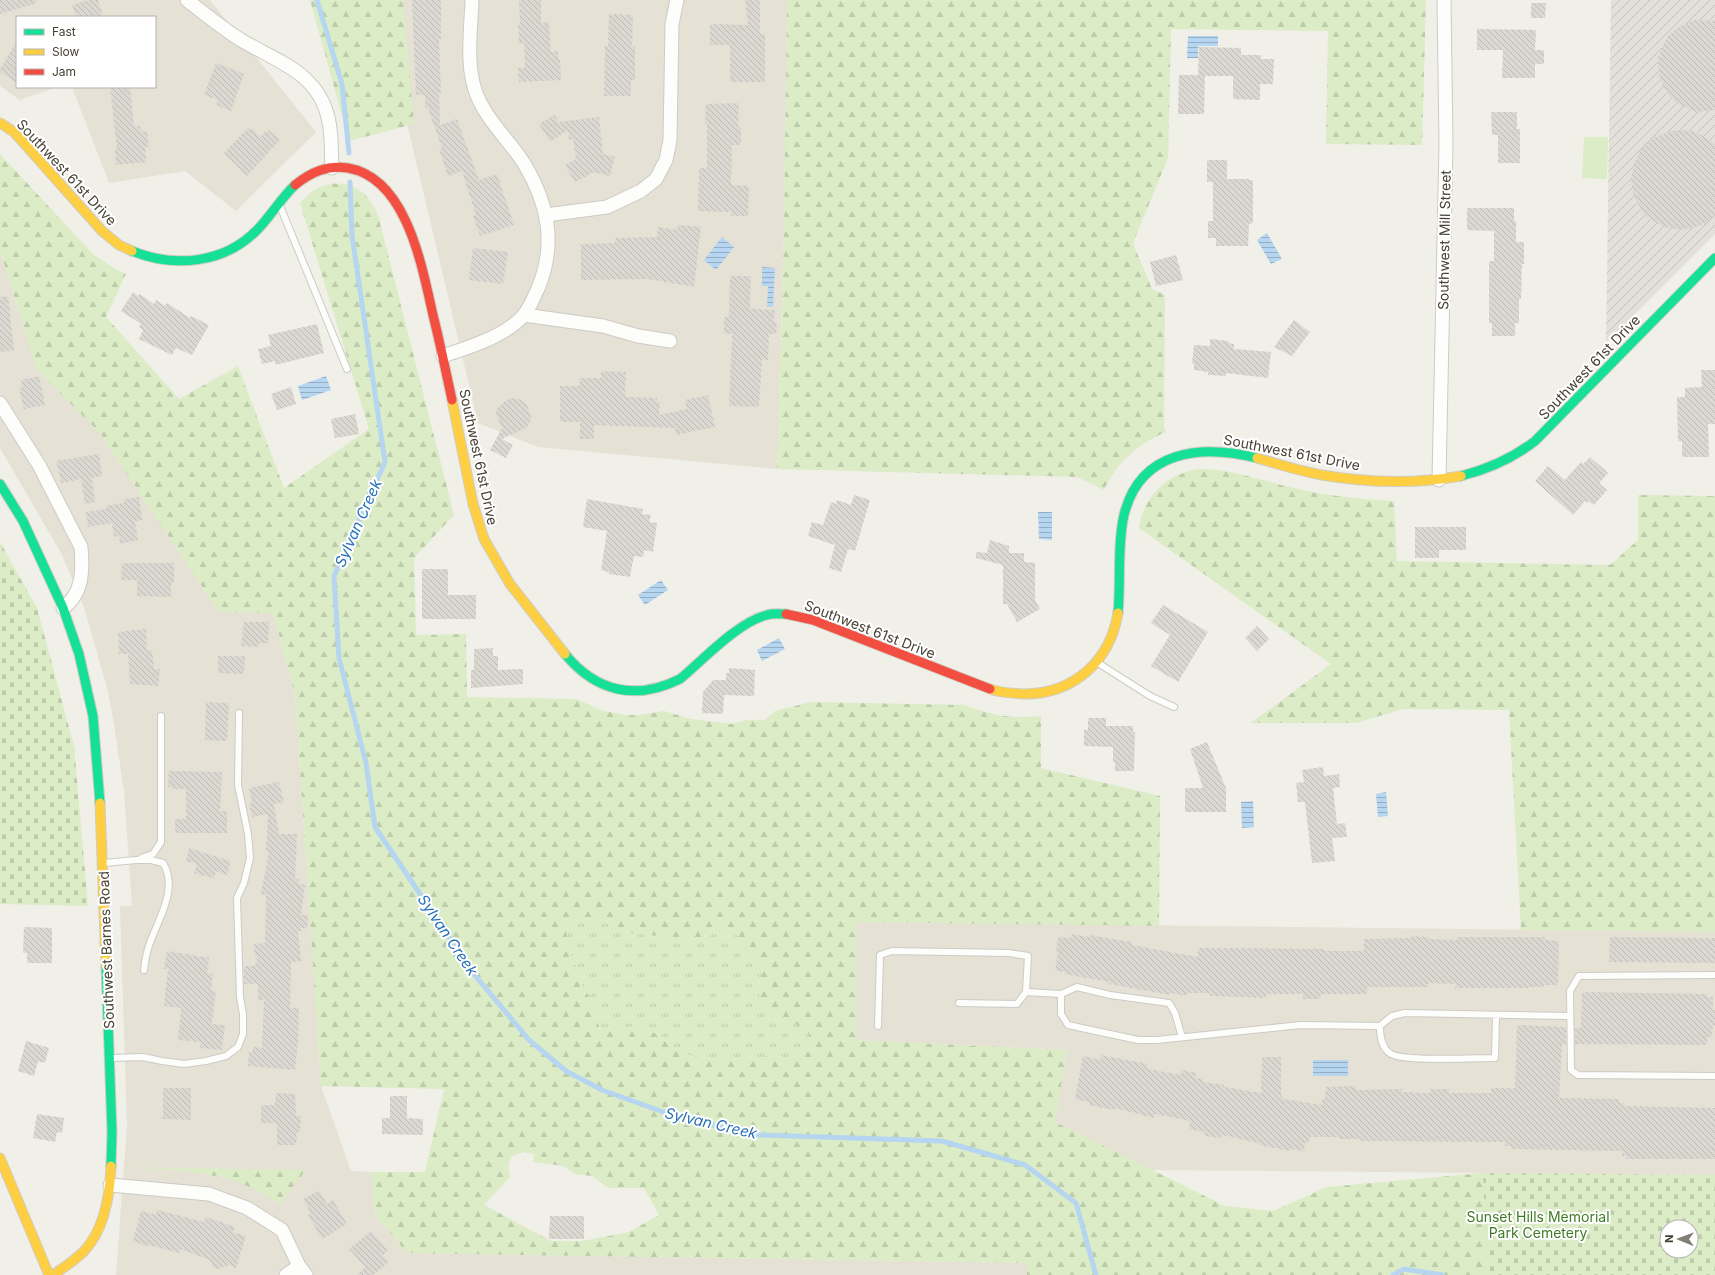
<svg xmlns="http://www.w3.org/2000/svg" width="1715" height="1275" font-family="Inter,sans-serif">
  <defs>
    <pattern id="industrial-furrows" width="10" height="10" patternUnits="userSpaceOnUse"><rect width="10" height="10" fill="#e3e0d9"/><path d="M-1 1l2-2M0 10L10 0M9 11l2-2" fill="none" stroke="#c4c1bb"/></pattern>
    <pattern id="grass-tufts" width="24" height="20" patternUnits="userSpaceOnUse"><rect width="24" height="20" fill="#dbecc6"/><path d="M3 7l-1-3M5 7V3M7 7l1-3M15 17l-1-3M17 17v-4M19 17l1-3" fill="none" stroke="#bdccab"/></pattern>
    <pattern id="forest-firs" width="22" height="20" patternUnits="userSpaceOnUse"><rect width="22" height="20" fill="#dbecc6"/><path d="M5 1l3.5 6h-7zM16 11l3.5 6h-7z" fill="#bdccab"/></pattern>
    <pattern id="cemetery-stones" width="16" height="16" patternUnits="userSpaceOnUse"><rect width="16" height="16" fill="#dbecc6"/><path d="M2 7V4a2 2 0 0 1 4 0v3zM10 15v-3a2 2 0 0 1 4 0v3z" fill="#bdccab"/></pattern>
    <pattern id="water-rules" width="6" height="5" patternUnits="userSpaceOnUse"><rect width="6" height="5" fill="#b6d5f0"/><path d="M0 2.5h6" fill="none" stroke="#96aec3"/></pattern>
    <pattern id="building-back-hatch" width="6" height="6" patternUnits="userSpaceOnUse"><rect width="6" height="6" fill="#dad8d1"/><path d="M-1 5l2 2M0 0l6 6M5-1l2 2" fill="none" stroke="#bcbbb4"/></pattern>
  </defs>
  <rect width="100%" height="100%" fill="#f0efe8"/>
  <path fill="#e5e1d5" d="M0 0H210L316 132 236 211 185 171 109 183 72 87H155V17H17V87H57L20 100 0 86Z
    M394 0H787L784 227 777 469 538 447 478 423 402 102Z
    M0 250 37 370 100 433 219 612 273 613 295 694 321 1086 351 1171 371 1172 375 1215 407 1253 1027 1263V1275H116L127 1126 120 906H132L124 791 113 718 107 688 84 607 61 553 0 448Z
    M856 922 1715 932V1175L1152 1170 1055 1122 1067 1050 856 1040Z"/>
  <path fill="url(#industrial-furrows)" d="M1611 0H1715V234L1606 343Z"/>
  <path fill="url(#grass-tufts)" d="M576 919 604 920 631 933 695 940 718 932 737 935 750 950 763 969 758 988 772 1019 792 1022 808 1032 812 1046 798 1057 771 1056 719 1060 686 1055 653 1032 633 1026 617 1031H600L594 1005 582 984 570 952 566 930Z"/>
  <path fill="url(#forest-firs)" fill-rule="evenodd" d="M310 0H403L414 124 349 141Z
    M787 0H1426L1422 145 1326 144 1328 31 1171 29 1168 158 1133 243 1152 289 1165 295 1164 427 1166 432C1138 444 1117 462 1104 490L1077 477 777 469 784 227Z
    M0 154 93 254 115 269 126 274 106 317 179 399 238 366 284 488 369 429 300 203C325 173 364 178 378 215L454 515 414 558 416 635 466 634 467 697 577 699 600 710 625 715H639L664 711 691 719 733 724 746 720H765L775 711 811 702 965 705C992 716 1012 719 1041 716V768L1160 796 1159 926 856 922V1040L1067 1050 1055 1122 1225 1206 1273 1211 1327 1187 1483 1173 1715 1176V1275H1027V1263L407 1253 375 1215 371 1172H425L444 1089 321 1086 295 694 273 613 219 612 100 433 37 370 0 250ZM576 919 604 920 631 933 695 940 718 932 737 935 750 950 763 969 758 988 761 1008 772 1019 792 1022 808 1032 812 1047 798 1057 771 1056 719 1060 686 1055 653 1032 633 1026 617 1031H600L594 1005 582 984 570 952 566 930ZM523 1152 534 1154 533 1162 564 1166 574 1174 592 1176 608 1188H644L659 1215 629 1232 582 1241H551L484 1205 510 1177 508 1165 512 1156ZM1667 1227H1691V1251H1667Z
    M1199 469C1231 469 1263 481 1294 488 1327 496 1360 499 1394 501L1397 561 1610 565 1638 540V495L1715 496V932L1521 930 1509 710 1403 709 1356 723H1251L1331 664 1139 528C1144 495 1167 474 1199 469Z
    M127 1167 306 1170 279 1205C236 1170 180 1171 127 1167Z"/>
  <path fill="url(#cemetery-stones)" fill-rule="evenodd" d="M0 542 37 608 74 746 88 906 0 904Z
    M1483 1173 1715 1175V1275H1488ZM1667 1227H1691V1251H1667Z"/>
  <path fill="#dbecc6" d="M1584 137H1608L1607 179 1582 178Z"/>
  <path fill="url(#water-rules)" d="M1188 36H1218V46H1198V58H1187Z
    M1267 233 1282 259 1271 264 1257 240Z
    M722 237 734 247 716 270 704 260Z
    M762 267 775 268 773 307H767L768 286H762Z
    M326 376 331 390 302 400 298 386Z
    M1038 512H1052V540L1039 539Z
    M661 580 668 590 645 605 638 595Z
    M779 638 785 649 762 661 757 650Z
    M1386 792 1388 816 1378 817 1376 794Z
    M1253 801 1254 827 1242 828 1241 802Z
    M1313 1060H1348V1076H1313Z"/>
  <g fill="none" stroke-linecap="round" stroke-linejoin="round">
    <path stroke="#b6d5f0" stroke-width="5" d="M317 0 342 84 349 153
      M350 182 352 235 385 462 334 576 339 658 366 763 375 827 473 973 529 1040 566 1071 602 1090 680 1118 759 1135 942 1141 1025 1165 1076 1203 1096 1275
      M1393 1275 1404 1269 1443 1275"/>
  </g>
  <path fill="url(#building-back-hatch)" d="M0 0H36L37 3 0 14Z
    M89 0H98L103 17H76L72 5Z
    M412 0H441V39H439L441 93H439L440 125 457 119 479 180 497 174 514 225 480 236 473 216 476 215 462 171 448 176 439 149 442 148 428 108H425V95H416Z
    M519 0H541V23L549 22 551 52 558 51V59H560L561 80 519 82 518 68H525L524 43 519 44 518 24H520Z
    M745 0H760V34H765V82H730V45H710V24L748 25Z
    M1531 3H1546L1545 18H1531Z
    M609 14 633 15 632 46H635V80H631V96H604L605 46H608Z
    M1695 20 1715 21V110L1696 112 1681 105 1674 101 1664 89 1659 74 1658 58 1664 43 1668 36 1680 26Z
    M1477 29 1536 30 1535 50H1544V64H1535V78H1502L1503 50H1477Z
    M17 41V83L0 72V69Z
    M1199 47 1241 48V55H1261V59H1274L1273 84H1260V100L1233 99V76H1205L1204 114H1178L1179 75H1198Z
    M216 63 244 74 231 111 216 105 218 100 204 95Z
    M110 87H130L134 126H140L141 132 147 131 149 147H145L146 162 116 165 115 149H117Z
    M739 103 738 126 741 129V145H732L731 185 749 186 748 216H731V212L698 211 699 168H707V123L705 124 706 104Z
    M1491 112H1517V129H1520V163H1498V135H1492Z
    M554 115 559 122 599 117 603 154 615 157 610 176 594 172 575 182 565 165 576 159 573 139 569 140 568 130 550 142 539 124Z
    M248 128 250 130 252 128 260 137 266 131 267 132 269 130 280 140 247 176 224 153Z
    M1680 130 1693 131 1705 137 1715 144V215L1706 223 1698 226 1681 230 1664 227 1649 218 1643 212 1634 197 1631 180 1634 163 1642 148 1655 137 1672 131Z
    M1207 160H1227V179H1249V180H1253V223L1249 224 1248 246H1216V238H1208V221H1213V182H1207Z
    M1467 208H1514V221H1516V242H1524V264H1522L1521 299H1519V323H1515V336H1492V323H1489V261H1494V231L1467 230Z
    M678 225 701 227 694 287 648 279 581 280V244L615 243V238L657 237 658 227 677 230Z
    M473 248 508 252 503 284 469 280Z
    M1176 255 1183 280 1156 286 1150 262Z
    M730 276H751L750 309 775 310 774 322H777L776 334H769L768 360 762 359 759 407 729 406 732 334 724 333V317H729Z
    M133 292 138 296 140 294 154 304 156 300 165 306 167 303 190 318 191 316 209 325 192 355 176 348 172 355 139 339 143 330 139 327 141 324 121 311Z
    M8 296 14 350 0 352V297Z
    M1294 320 1310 332 1292 356 1274 347Z
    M317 324 324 353 275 365V361L262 364 258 349 271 346 268 335Z
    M1210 339 1229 341 1228 343 1234 344V349L1271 352 1268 378 1226 373V376L1208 375V372L1194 370V364L1192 363 1194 345 1210 346Z
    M1701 370H1715V424H1708L1709 457H1682V441H1678L1677 397H1685V388L1702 387Z
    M601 371 626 372 625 397 657 398V402H660L659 415 687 409 685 400 708 395 715 427 676 435 675 428 594 425V439H580V422H560V386H579L580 378H601Z
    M39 376 45 405 24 409 19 388 22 387 21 380Z
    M291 387 296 404 277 410 271 394Z
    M516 398 521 400 527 405 531 418 528 426 524 429 502 439 513 445 506 458 490 450 502 428 496 414 497 408 508 399Z
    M355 414 359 434 335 438 331 419Z
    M99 454 102 476 92 478 95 502 85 504 81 479 61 483 56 461Z
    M1590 457 1608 473 1600 482V484L1607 490 1594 505 1588 501 1587 503 1585 501 1573 515 1535 481 1548 466 1565 480 1581 462 1583 464Z
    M854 495 870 500 855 551 848 549 841 572 829 568 835 545 808 536 812 522 823 525 831 502 836 504 837 500 851 505Z
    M139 497 142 520 135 521 138 540 120 544 119 536 114 537 112 523 88 527 86 512 106 509V506L123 503 125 499Z
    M587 499 643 509 642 514 651 515 649 522 657 523 653 552 644 550 643 557 634 556 630 577 609 574V572L601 570 607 531 583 527Z
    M1415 527H1466V550H1439V558H1415Z
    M990 540 1009 546V553H1024V562L1035 563V600L1040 609 1017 622 1007 604H1003V565L976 558V552L987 553Z
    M122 563H174V583H171V597L137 596V580H121Z
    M422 569H448V595H476V619H422Z
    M1163 605 1208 632 1178 682 1151 666 1170 635 1151 623Z
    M244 622H269L268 643H259V647L241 646Z
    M1257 626 1269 639 1257 651 1245 638Z
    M146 629 147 650H152L154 669H160L158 686 130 684 128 654H119L118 632Z
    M493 648V656H498V670L523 669V684L471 688V670H474V649Z
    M218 656H245L244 674 218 673Z
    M729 668 755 670 754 696 724 695 723 714 702 713 703 692 713 680H726V673H729Z
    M206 702 229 703 227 741 205 740Z
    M1088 718H1106V726H1133V732H1135L1134 771H1115V762H1113V747L1084 746V730H1088Z
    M1207 742 1226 788V812H1185V788H1203L1190 749Z
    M1323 767 1324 776 1339 774 1340 787 1333 788 1337 824 1345 823 1347 837 1332 838 1335 861 1312 863 1305 802H1298L1296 783 1304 782 1302 770Z
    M169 771 222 772 220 811H227V833H175V819H186V789H171V787H168Z
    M279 782 284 802 274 804 279 834H297L295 879H299L298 884 305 885 301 915H308L307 928H301V931H298L301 961 291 962 290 1008H299L298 1041 295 1070 248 1066 249 1052 252 1053 253 1047 262 1048 264 1000H258V984H244V968L245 966H255L257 958 255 957 254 944 265 943 266 895 261 894 269 852 266 851 268 814 252 817 249 804 252 803 249 788Z
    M189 848 231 861 227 875 216 871 214 878 194 873 197 864 186 861Z
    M24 927 52 928V963H27V953H23Z
    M1071 934 1088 937 1089 935 1132 942 1131 945 1198 957V948L1323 949 1324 951H1364V939L1411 938V936L1429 937V939L1457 940V937H1545L1544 940 1559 941 1558 985H1544V987H1528V988H1455L1456 984 1428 983V987H1367V994H1321L1320 999H1303V994H1267L1266 998 1210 996V993H1187L1186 996 1171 993 1170 995 1109 984 1110 982 1064 974 1065 972 1055 970 1058 952H1056L1058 937 1071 938Z
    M1610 937 1715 938V963L1609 962Z
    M167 951 209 958 207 974H213L211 991 216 992 212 1024 225 1025 222 1050 200 1048 201 1042 178 1040 181 1008 164 1006 168 969H164Z
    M1582 992 1707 994V997H1713V1010H1715V1026H1713L1712 1037H1707V1045L1575 1044V1027L1581 1028Z
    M1521 1025 1566 1027V1044H1562L1559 1098 1619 1099V1103H1625V1106L1715 1108V1159H1626V1156H1622V1151L1512 1149V1146H1505V1142L1361 1141V1139H1338V1137H1310L1308 1143 1305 1142 1304 1151 1290 1149V1151L1259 1145V1143L1222 1135 1221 1138 1205 1136V1132L1189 1129 1190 1121 1155 1114 1154 1118 1115 1108 1114 1110 1089 1105 1090 1102 1075 1099 1083 1056 1100 1060 1101 1055 1148 1064 1147 1069 1181 1075 1182 1070 1196 1073 1195 1078 1203 1079V1082L1224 1085V1087L1261 1093 1262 1057H1281V1096L1283 1097V1099L1322 1105V1099H1325L1326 1087 1356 1086V1090L1402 1089V1092L1431 1093V1089H1449V1093H1491V1088H1515L1517 1026H1520Z
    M26 1041 49 1048 45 1063 38 1061 34 1076 18 1071Z
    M163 1088H191V1120L163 1119Z
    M276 1093 295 1094 296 1116H301L300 1132H297L296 1145H277V1123H261V1105H275Z
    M390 1096H407V1118L423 1119V1135L382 1134V1118H390Z
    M37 1114 64 1118 62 1133 57 1132 55 1142 33 1138Z
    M319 1191 327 1204 333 1200 347 1224 322 1239 308 1215 311 1213 303 1199Z
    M157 1210 204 1222 206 1217 235 1227 233 1232 246 1236 236 1268 229 1265 219 1269 213 1267 210 1260 180 1249 179 1253 149 1245 146 1246 133 1241 141 1211 156 1215Z
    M550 1216H584V1239H549Z
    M371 1231 388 1250 383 1255 389 1262 373 1275H357L365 1267 349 1249Z"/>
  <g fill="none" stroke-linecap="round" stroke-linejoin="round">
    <defs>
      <path id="lane" d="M280 206 347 369
        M1098 663 1150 696 1174 707
        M141 858 153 854 161 842V716
        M104 863 136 860H151L163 863C178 887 160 917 151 940 147 950 145 960 144 970
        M1715 975 1579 976 1570 991 1571 1070 1578 1075 1715 1076
        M1061 994V1014L1068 1025 1138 1040H1157L1300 1025 1380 1026 1392 1016 1405 1013 1570 1016
        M959 1003 1017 1004 1026 992
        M878 1026 880 955 892 951 1009 953 1028 956 1026 992 1061 994 1077 987 1110 995 1169 1003 1175 1013 1182 1037
        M1380 1026C1380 1036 1381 1048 1391 1054 1405 1062 1475 1058 1495 1058L1496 1015
        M111 1058 143 1057 162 1061 184 1064 206 1061 226 1056 238 1047 243 1034V1014L240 997 237 898 244 883 250 858 248 834 238 785 239 713"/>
      <path id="street" d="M187 0C205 14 222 28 241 40 278 62 320 73 329 122 332 136 331 153 332 168
        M546 215 607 207 641 191 656 179 666 160 670 140 672 24 677 0
        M524 315 603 326 638 336 670 341
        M443 356C469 347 504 337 523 316 530 308 535 295 539 286 556 243 548 204 525 165 509 139 485 120 475 90 466 62 471 29 472 0
        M0 403 39 465 81 547C83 570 83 594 63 608
        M1439 480 1446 144 1444 0
        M110 1185 209 1194 247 1208 282 1230 299 1266 306 1275
        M286 1275 299 1266"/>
      <path id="fast" d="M132 251C174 268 224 264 257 230 271 216 281 198 295 185
        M1461 476C1489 469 1512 459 1535 441L1715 258
        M0 484 23 521 63 608 79 654 93 716 100 803
        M1118 613C1121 581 1117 546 1124 515 1140 450 1201 444 1257 458
        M565 654C596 692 636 701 680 679 703 660 738 622 767 615 773 613 780 614 786 614
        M106 966 112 1132 111 1166"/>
      <path id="slow" d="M0 123 14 132 102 231 119 245 132 251
        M452 400 473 504 484 539 510 584 565 654
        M1257 458C1278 464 1300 471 1322 475 1368 483 1415 484 1461 476
        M990 689C1000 693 1012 693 1024 694 1074 694 1110 661 1118 613
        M100 803 106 966
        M0 1158 49 1275
        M53 1275C64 1267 76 1260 85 1250 105 1228 110 1195 111 1166"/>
      <path id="jam" d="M295 185C311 172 327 165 348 168 407 178 422 267 433 315 440 343 446 372 452 400
        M786 614 813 620 990 689"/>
    </defs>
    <use href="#lane" stroke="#cccbc4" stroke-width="8"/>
    <use href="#street" stroke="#cccbc4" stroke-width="15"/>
    <use href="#fast" stroke="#d0ccbf" stroke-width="11"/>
    <use href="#slow" stroke="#d0ccbf" stroke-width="11"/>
    <use href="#jam" stroke="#d0ccbf" stroke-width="11"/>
    <use href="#lane" stroke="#fdfdfc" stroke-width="6"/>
    <use href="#street" stroke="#fdfdfc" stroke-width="13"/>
    <use href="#fast" stroke="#16e098" stroke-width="9"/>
    <use href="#slow" stroke="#ffcf43" stroke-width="9"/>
    <use href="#jam" stroke="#f24e42" stroke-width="9"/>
  </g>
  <g text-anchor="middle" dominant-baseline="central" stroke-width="4" stroke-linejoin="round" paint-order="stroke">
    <g font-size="14" fill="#464134" stroke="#fff">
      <text transform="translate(67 172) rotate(47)">Southwest 61st Drive</text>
      <text transform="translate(1444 240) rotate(-89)">Southwest Mill Street</text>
      <text transform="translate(1589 367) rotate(-46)">Southwest 61st Drive</text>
      <text transform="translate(1292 452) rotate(11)">Southwest 61st Drive</text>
      <text transform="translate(479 457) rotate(78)">Southwest 61st Drive</text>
      <text transform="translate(870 629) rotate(21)">Southwest 61st Drive</text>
      <text transform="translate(106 950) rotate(-92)">Southwest Barnes Road</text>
    </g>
    <g font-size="14" fill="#3f7b24" stroke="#fff">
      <text x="1538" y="1216">Sunset Hills Memorial<tspan x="1538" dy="16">Park Cemetery</tspan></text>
    </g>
    <g font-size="15" font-style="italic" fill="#2770b8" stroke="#fff">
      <text transform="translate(358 523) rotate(-66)">Sylvan Creek</text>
      <text transform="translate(448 935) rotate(56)">Sylvan Creek</text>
      <text transform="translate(711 1123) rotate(13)">Sylvan Creek</text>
    </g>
  </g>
  <rect x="16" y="16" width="140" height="72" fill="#ffffff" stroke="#b5b3ae"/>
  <rect x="24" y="29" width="20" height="6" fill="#16e098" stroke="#b5b3ae"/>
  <text x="52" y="36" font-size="12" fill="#464134">Fast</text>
  <rect x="24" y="49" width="20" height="6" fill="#ffcf43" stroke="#b5b3ae"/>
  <text x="52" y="56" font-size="12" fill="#464134">Slow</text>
  <rect x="24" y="69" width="20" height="6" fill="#f24e42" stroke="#b5b3ae"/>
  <text x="52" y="76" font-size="12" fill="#464134">Jam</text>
  <g transform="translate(1679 1239) rotate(271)"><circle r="19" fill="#ffffff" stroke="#b5b3ae"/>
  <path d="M0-3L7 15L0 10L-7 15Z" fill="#827e73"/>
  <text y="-6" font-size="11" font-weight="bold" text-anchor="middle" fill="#464134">N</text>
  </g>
</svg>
